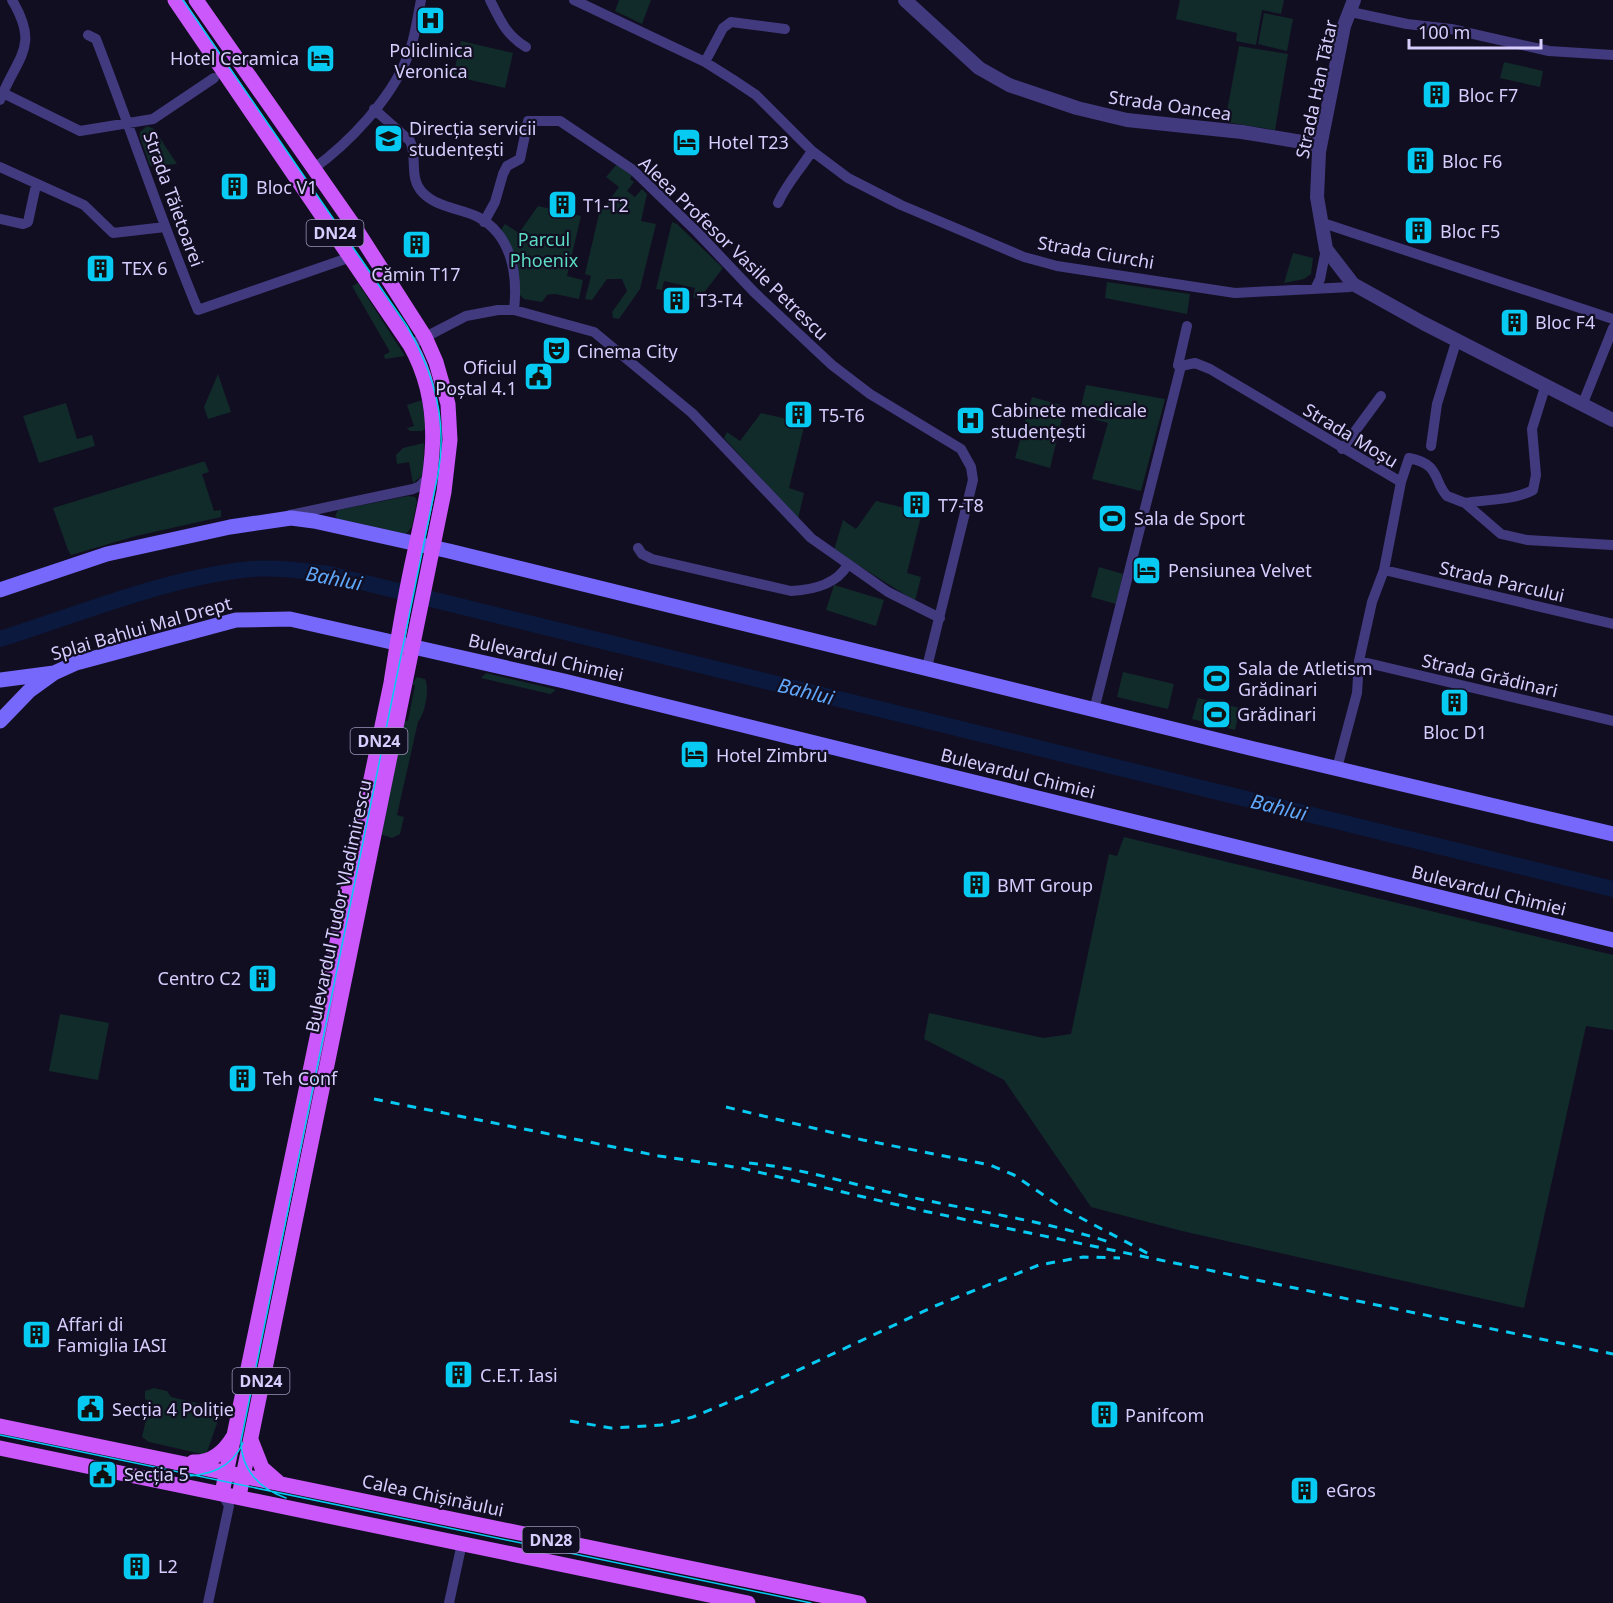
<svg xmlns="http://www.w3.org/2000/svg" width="1613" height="1603" font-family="'Noto Sans',sans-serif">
  <rect width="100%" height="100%" fill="#120e21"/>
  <path fill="#112a2a" d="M619 0H651L642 24 615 11Z
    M1180 0H1284L1281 14 1262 10 1256 45 1236 41 1237 33 1176 19Z
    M1264 13 1293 19 1287 51 1258 44Z
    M461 41 513 53 505 88 453 76Z
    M1239 46 1288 54 1275 130 1225 122Z
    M1504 62 1543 71 1540 87 1500 78Z
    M147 126 154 129 177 164 150 166 140 137V132Z
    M617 164 632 175 630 179 634 182 627 191 635 197 642 189 647 194 641 221 656 224 640 289 619 319 613 318 612 312 627 291 622 279H607L592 300 585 299 591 276 585 274 599 214 619 187 606 177Z
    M538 206 581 216 567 276 583 280 579 299 555 294 547 295 542 302 524 299 518 293V262L500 231 505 224 519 233Z
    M672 222 677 224 723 268 699 299 693 297 695 288 664 281 662 290 656 289Z
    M1293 253 1313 258 1311 274 1304 279 1284 283Z
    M1107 282 1190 294 1187 314 1105 298Z
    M358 283 405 356 385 359 384 355 390 352 352 286Z
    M218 374 231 412 208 419 204 407Z
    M1086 385 1165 399 1141 491 1092 479 1108 423 1079 415Z
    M1032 397 1065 406 1050 468 1015 458Z
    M422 400 426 428 422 431H410L407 428 414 426 407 405Z
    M66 403 77 439 92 435 95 446 39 463 23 416Z
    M761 413 805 423 789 488 804 493 798 519 724 438 727 432 740 441Z
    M424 443 423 475 413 483 409 462 397 464 396 455 403 448Z
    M202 462H205L209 472 202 474 214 511 221 510V517L136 536 71 555 68 550 53 508Z
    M408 496 415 497 417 501 412 527 406 534 338 519 335 516 338 510Z
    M876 501 922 512 907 573 921 577 915 601 834 550 843 520 856 529Z
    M1099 567 1123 574 1116 604 1091 597Z
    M834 585 884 600 876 626 826 610Z
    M1123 672 1174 684 1168 709 1117 697Z
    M486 673 554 689 555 691 550 694 481 678Z
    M417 677 425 679C430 689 425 713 418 722L397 815 404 817 400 834 392 838 380 834 403 720 408 721 415 685 412 684Z
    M1198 698 1240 708 1235 730 1192 719Z
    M1124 837 1613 955V1030L1586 1026 1524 1308 1182 1231 1091 1207 1004 1080 924 1039 929 1013 1043 1038 1071 1034 1109 854 1117 856Z
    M60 1014 109 1023 98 1080 49 1071Z
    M154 1388 167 1391 171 1397 222 1409 206 1455 149 1442 142 1437 150 1402 145 1399V1391Z"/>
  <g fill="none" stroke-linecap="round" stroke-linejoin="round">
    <path stroke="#0a193d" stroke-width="16" d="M0 639C79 614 169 577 251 569 277 567 304 571 329 574L1613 889"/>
    <path stroke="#413a7f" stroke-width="10" d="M490 0C500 20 506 35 526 47
      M574 0 705 62 732 79 756 95 812 151 848 178 901 205 1024 257 1057 266 1235 293 1350 287 1353 284
      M1351 12 1407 24 1451 29 1549 51 1613 55
      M88 35 96 39C131 129 161 221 198 310L351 257
      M705 62 723 28 731 22 785 29
      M3 93 80 131 153 119 214 78
      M0 100C18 55 40 47 12 0
      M374 109 410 141C418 157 408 178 423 193 438 208 460 208 478 217 512 235 518 275 514 310
      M0 167 84 205 113 233 165 227
      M313 169C349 143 390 100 407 58 415 40 417 19 421 0
      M778 203C787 183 800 170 812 151
      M0 219 23 224 28 222 36 185
      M484 222 495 202 503 174 507 166 520 159 528 121H560L633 170 697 232 754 292 832 365 870 394 961 449 971 467 973 480 927 667
      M1320 222 1613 319
      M1315 289 1320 279 1326 249
      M410 345 466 316 498 310H514L594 332 692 413 811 538 888 592 940 618
      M1181 366 1195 363 1210 369 1401 482
      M1583 403 1613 328
      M1431 446 1437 404 1457 339
      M1342 449 1381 396
      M1465 503C1487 499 1513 501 1533 490L1536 475 1532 429 1546 384
      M290 515 413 489 420 486 429 476
      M638 548 642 554 652 559 791 591C812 590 836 584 847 566
      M1384 570 1613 624
      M1359 661 1613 721
      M1094 710 1181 366 1178 365 1187 326
      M1337 768 1357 693 1359 661 1372 602 1384 570 1401 482 1409 458C1441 464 1433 481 1447 496L1465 503 1501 534 1527 540 1612 545
      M208 1603 229 1506 222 1493
      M449 1603 462 1543"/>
    <path stroke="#413a7f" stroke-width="14" d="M905 0 979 68 1009 85 1077 108 1127 120 1242 132 1320 145
      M1354 0 1344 26 1319 152 1317 197 1326 249 1353 284 1423 323 1613 420"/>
    <path stroke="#7668fb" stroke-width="15" d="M0 590 107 554 230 527 291 518 314 521 449 551 1254 749 1613 834
      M0 680 54 673 76 663 236 620 290 619 564 681 1613 940
      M0 721 29 691 54 673"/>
    <path stroke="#ca58fb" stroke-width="15" d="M175 0 410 345C451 417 427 493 411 569 403 607 397 644 391 683L222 1493
      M196 0 354 226 425 337 436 362 448 404 450 440 444 492 239 1496
      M0 1426 859 1603
      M251 1440 262 1468 278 1482
      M0 1448 748 1603
      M193 1462C212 1463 224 1452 233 1437"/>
    <path stroke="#06caf2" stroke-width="1.5" d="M183 0 407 326C434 372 448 421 438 474L241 1441C241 1470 260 1489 286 1498
      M0 1435 811 1603
      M181 1476C208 1476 231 1469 243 1443"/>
    <path stroke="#06caf2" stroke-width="3" stroke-dasharray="9 8" stroke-linecap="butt" d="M374 1099 659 1156 741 1168 919 1210 1613 1354
      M726 1107 863 1140 990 1165 1014 1175 1064 1209 1149 1254
      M749 1163C801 1168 850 1184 901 1195 972 1211 1043 1220 1112 1243
      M570 1421 611 1428 661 1425 693 1417 743 1396 935 1306 1039 1265 1083 1257 1120 1258"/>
  </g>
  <defs>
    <symbol id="hospital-square" viewBox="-11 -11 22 22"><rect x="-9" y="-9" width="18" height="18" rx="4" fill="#06caf2" stroke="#120e21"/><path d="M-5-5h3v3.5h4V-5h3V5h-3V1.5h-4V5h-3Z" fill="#111"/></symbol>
    <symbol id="hotel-square" viewBox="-11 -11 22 22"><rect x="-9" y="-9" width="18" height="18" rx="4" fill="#06caf2" stroke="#120e21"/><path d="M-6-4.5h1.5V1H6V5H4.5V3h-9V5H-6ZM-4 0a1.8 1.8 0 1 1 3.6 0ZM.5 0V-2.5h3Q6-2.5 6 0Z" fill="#111"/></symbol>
    <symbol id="building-square" viewBox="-11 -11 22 22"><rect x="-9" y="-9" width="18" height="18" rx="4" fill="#06caf2" stroke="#120e21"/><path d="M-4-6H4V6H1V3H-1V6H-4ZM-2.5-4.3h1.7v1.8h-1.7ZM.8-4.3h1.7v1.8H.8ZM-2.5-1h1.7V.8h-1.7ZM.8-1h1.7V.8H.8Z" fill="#111"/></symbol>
    <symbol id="university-square" viewBox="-11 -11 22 22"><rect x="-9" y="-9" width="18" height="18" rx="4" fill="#06caf2" stroke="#120e21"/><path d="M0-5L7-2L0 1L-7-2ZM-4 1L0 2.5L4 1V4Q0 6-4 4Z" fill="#111"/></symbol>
    <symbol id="theatre-square" viewBox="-11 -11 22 22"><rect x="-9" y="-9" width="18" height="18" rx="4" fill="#06caf2" stroke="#120e21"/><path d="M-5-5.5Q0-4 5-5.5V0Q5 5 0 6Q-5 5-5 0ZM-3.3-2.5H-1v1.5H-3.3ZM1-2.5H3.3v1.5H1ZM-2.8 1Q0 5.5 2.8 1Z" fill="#111"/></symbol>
    <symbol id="civic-square" viewBox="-11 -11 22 22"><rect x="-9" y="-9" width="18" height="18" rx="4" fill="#06caf2" stroke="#120e21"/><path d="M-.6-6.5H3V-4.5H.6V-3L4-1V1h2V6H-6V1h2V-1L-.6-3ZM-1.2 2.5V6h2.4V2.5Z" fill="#111"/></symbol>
    <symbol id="stadium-square" viewBox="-11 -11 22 22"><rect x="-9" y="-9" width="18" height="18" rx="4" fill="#06caf2" stroke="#120e21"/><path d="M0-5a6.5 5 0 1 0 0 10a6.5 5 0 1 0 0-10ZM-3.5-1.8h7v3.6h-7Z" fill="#111"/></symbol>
  </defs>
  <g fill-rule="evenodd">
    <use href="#hospital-square" x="414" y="4" width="33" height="33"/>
    <use href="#hotel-square" x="304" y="42" width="33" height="33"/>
    <use href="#building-square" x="1420" y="78" width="33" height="33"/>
    <use href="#university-square" x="372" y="122" width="33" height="33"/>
    <use href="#hotel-square" x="670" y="126" width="33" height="33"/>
    <use href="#building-square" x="1404" y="144" width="33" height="33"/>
    <use href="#building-square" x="218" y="170" width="33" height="33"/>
    <use href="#building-square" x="546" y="188" width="33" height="33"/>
    <use href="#building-square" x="1402" y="214" width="33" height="33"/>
    <use href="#building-square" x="400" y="228" width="33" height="33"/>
    <use href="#building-square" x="84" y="252" width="33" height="33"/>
    <use href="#building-square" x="660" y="284" width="33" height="33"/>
    <use href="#building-square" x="1498" y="306" width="33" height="33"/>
    <use href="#theatre-square" x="540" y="334" width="33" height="33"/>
    <use href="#civic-square" x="522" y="360" width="33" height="33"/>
    <use href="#building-square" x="782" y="398" width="33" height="33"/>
    <use href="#hospital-square" x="954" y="404" width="33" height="33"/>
    <use href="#building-square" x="900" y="488" width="33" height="33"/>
    <use href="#stadium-square" x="1096" y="502" width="33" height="33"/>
    <use href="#hotel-square" x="1130" y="554" width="33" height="33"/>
    <use href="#stadium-square" x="1200" y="662" width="33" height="33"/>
    <use href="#building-square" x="1438" y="686" width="33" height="33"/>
    <use href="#stadium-square" x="1200" y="698" width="33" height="33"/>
    <use href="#hotel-square" x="678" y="738" width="33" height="33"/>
    <use href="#building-square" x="960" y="868" width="33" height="33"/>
    <use href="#building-square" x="246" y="962" width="33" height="33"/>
    <use href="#building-square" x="226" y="1062" width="33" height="33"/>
    <use href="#building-square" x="20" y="1318" width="33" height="33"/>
    <use href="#building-square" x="442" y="1358" width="33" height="33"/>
    <use href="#civic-square" x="74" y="1392" width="33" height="33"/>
    <use href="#building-square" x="1088" y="1398" width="33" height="33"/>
    <use href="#civic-square" x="86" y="1458" width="33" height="33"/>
    <use href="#building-square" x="1288" y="1474" width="33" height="33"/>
    <use href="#building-square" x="120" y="1550" width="33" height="33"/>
  </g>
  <g text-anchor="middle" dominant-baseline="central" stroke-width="4.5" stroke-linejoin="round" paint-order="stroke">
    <g fill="#120e21" stroke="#9c94bc" stroke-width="1.5">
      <rect x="306.5" y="220" width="57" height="26" rx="4.5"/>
      <rect x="350.5" y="728" width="57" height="26" rx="4.5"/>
      <rect x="232.5" y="1368" width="57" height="26" rx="4.5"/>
      <rect x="522.5" y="1527" width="57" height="26" rx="4.5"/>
    </g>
    <g font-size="16" font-weight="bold" fill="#d7cefe">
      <text x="335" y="233">DN24</text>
      <text x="379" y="741">DN24</text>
      <text x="261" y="1381">DN24</text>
      <text x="551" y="1540">DN28</text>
    </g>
    <g font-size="18" fill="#d7cefe" stroke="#120e21" text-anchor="start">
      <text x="431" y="50" text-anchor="middle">Policlinica<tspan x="431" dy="21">Veronica</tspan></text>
      <text x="299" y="58" text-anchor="end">Hotel Ceramica</text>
      <text x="1458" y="95">Bloc F7</text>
      <text x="409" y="128">Direcția servicii<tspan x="409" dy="21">studențești</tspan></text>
      <text x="708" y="142">Hotel T23</text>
      <text x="1442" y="161">Bloc F6</text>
      <text x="256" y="187">Bloc V1</text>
      <text x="583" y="205">T1-T2</text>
      <text x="1440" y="231">Bloc F5</text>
      <text x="122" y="268">TEX 6</text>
      <text x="416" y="274" text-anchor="middle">Cămin T17</text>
      <text x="697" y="300">T3-T4</text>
      <text x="1535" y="322">Bloc F4</text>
      <text x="577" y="351">Cinema City</text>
      <text x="517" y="367" text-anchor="end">Oficiul<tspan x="517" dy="21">Poștal 4.1</tspan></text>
      <text x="991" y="410">Cabinete medicale<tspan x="991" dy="21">studențești</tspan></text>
      <text x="819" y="415">T5-T6</text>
      <text x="938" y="505">T7-T8</text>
      <text x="1134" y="518">Sala de Sport</text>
      <text x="1168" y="570">Pensiunea Velvet</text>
      <text x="1238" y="668">Sala de Atletism<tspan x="1238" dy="21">Grădinari</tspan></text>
      <text x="1237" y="714">Grădinari</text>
      <text x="1455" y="732" text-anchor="middle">Bloc D1</text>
      <text x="716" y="755">Hotel Zimbru</text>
      <text x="997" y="885">BMT Group</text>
      <text x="241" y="978" text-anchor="end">Centro C2</text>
      <text x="263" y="1078">Teh Conf</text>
      <text x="57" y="1324">Affari di<tspan x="57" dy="21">Famiglia IASI</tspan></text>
      <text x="480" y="1375">C.E.T. Iasi</text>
      <text x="112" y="1409">Secția 4 Poliție</text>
      <text x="1125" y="1415">Panifcom</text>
      <text x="124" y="1474">Secția 5</text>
      <text x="1326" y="1490">eGros</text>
      <text x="158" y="1566">L2</text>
    </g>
    <g font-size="18" fill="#d7cefe" stroke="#120e21">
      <text transform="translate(1316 89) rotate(-78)">Strada Han Tătar</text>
      <text transform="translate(1170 105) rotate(8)">Strada Oancea</text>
      <text transform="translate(174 199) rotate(70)">Strada Tăietoarei</text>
      <text transform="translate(734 248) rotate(44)">Aleea Profesor Vasile Petrescu</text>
      <text transform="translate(1096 252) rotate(10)">Strada Ciurchi</text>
      <text transform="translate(1351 435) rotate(31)">Strada Moșu</text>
      <text transform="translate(1502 581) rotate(13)">Strada Parcului</text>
      <text transform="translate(141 628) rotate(-16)">Splai Bahlui Mal Drept</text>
      <text transform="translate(546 657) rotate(13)">Bulevardul Chimiei</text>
      <text transform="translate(1490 675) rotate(13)">Strada Grădinari</text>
      <text transform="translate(1018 773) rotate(14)">Bulevardul Chimiei</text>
      <text transform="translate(1489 890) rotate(14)">Bulevardul Chimiei</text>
      <text transform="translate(338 906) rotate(-78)">Bulevardul Tudor Vladimirescu</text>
      <text transform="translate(433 1495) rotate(12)">Calea Chișinăului</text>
    </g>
    <g font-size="18" fill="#5cdcc5" stroke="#120e21">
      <text x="544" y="239">Parcul<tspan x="544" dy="21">Phoenix</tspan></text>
    </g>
    <g font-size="20" font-style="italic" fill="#5fa8fb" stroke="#120e21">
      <text transform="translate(334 578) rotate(11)">Bahlui</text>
      <text transform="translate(806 691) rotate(14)">Bahlui</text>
      <text transform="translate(1279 807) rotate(14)">Bahlui</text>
    </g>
  </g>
  <path d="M1409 39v9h132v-9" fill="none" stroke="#d7cefe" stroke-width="3"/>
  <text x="1418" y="39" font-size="18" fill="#d7cefe" stroke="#120e21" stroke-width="4.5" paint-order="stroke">100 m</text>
</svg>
